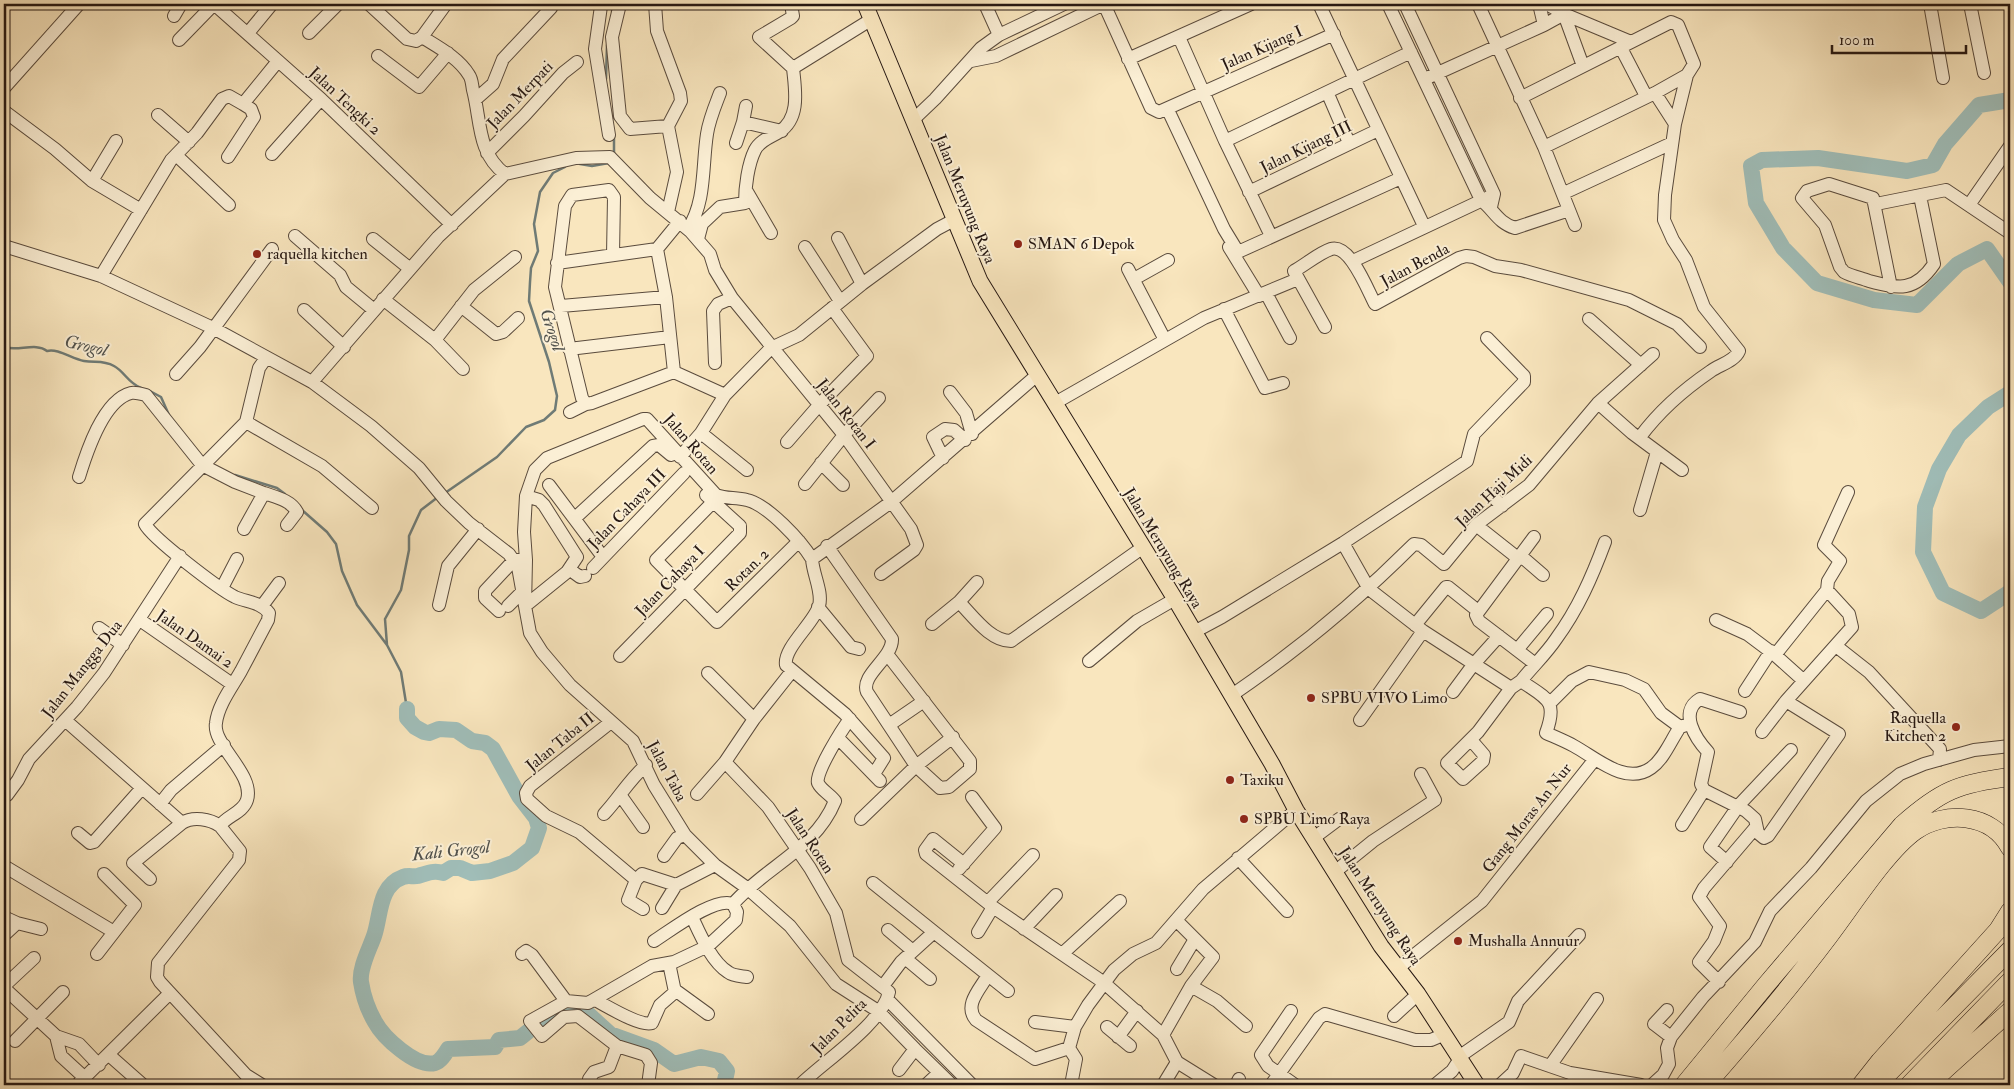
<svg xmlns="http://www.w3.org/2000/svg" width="2014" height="1089" font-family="'IM FELL Double Pica',serif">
  <rect width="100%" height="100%" fill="#f9e6be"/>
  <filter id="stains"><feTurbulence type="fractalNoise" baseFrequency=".004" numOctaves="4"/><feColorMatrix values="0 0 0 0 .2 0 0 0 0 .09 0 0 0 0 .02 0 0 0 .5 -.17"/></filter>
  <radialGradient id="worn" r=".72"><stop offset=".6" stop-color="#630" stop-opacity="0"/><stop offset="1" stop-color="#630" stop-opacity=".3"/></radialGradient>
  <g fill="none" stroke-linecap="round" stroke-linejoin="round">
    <path stroke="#6f7b76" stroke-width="2.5" d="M612 12 613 4
      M606 79 607 45
      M614 136V155
      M580 164 592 166 609 163
      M4 347C17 352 36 342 47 351 58 348 72 359 84 361 95 363 103 360 114 366 125 372 127 382 141 388
      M148 390 161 397 169 415
      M235 475 277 488 285 494
      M445 493 497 457 526 427 544 420 555 410 557 396 549 362 529 301 530 282 531 268 538 251 534 224 540 192 553 173 565 167
      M302 510 327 532 336 544 342 571 357 605 387 645 401 672 407 709
      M387 645 385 619 401 590 409 550V536L421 510 438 497"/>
    <path stroke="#a0beb9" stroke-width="16" d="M2010 100 1979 105 1945 144 1933 165 1907 171 1818 158 1762 160 1751 166 1756 203 1783 248 1817 283 1874 300 1917 305 1958 264 1987 249 2010 282
      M2010 393 1988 407 1959 435 1939 469 1925 507 1923 552 1943 593 1981 611 2010 592
      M407 709V718L415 727 424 732 429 733 439 729 456 730 472 741 485 743 493 749 519 796 536 818 539 828 532 848 513 863 490 871 472 873 460 868H451L443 873C434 870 427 873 418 876 413 877 408 875 403 877 378 886 381 916 374 936 370 948 359 968 361 982 363 995 368 1010 375 1022 383 1037 416 1068 435 1063 441 1061 445 1054 448 1049L495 1047 499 1040 520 1038 530 1030 544 1025 557 1014 576 1010 587 1013 610 1034 654 1050 674 1064 701 1057 719 1061 727 1071 724 1085"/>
    <defs>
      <path id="minor" d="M369 4 407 39 416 41 422 37C438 47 459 58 469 75 472 79 472 85 473 90 481 120 477 153 505 174
        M620 4 612 37 620 116 630 129 668 126
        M655 4 657 31 680 93 681 101 668 126 677 172 668 212
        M791 4 793 16 791 18 759 37 793 68
        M985 4 999 35
        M1319 4 1424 226
        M1388 4 1481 200C1494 210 1498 223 1515 228L1569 210
        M1405 4 1494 194 1491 207
        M1478 4 1544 147 1575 225
        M1547 4 1564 14 1631 42
        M1930 4 1943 78
        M1970 4 1984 73
        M601 6 595 49 609 135
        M174 16 181 4
        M1544 25 1564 14 1583 66
        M248 33 272 4
        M309 33 338 4
        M422 37 446 4
        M1179 37 1225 141 1271 236
        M179 40 214 4 321 99 452 225
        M1621 48 1646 96
        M378 56 419 87 448 53
        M1128 59 1251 4
        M971 61 996 56 1104 4 1151 108 1159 112 1334 34
        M793 68 872 19
        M1429 77 1544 25 1539 4
        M4 88 79 4
        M1655 93 1675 124
        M1328 94 1349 143
        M1520 98 1671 22 1678 25 1694 64 1687 75 1655 93 1544 147
        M476 99 493 84 503 59 551 8
        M1168 110 1224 229 1238 252 1401 178
        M4 111 55 149 92 181 141 210
        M158 115 189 142
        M914 119 935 99 981 48 999 35 1064 4
        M743 122 746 106
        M1225 141 1411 52
        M736 143 743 122 782 131
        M487 153 524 116 563 73 577 62
        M272 154 321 99
        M176 155 229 205
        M228 157 254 117 251 109 243 104
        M92 181 116 141
        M746 190 771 233
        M1249 192 1378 130
        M1564 193 1672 143
        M1876 204 1946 190 2010 233
        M1969 205 2010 146
        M688 229C706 202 702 166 707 134 709 120 715 106 720 93
        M295 236 340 275 346 287 374 310
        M838 238 862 284
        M373 239 409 268
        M698 239 702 224 720 207 745 203C745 187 748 164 755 150 760 140 771 137 779 132 801 118 795 89 793 68
        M4 246 101 276 213 328 312 382 438 237 505 174 576 158 610 157 650 198 690 231 710 254 715 270 732 298 844 435 911 529 917 545 914 550 881 574
        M805 247 840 301
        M1229 247 1259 296
        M657 249 666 297 674 372 725 395
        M613 255 614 197 609 190 572 195 565 206 555 287 582 398 586 404 592 403 674 372
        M1353 261 1489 197
        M557 263 657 249 680 221
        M1128 269 1165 340
        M101 276 171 160 197 133 222 99 229 96 243 104 278 61
        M1134 279 1168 260
        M1891 287 1873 198 1829 184 1807 191 1802 198 1825 225 1840 267 1844 272C1851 276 1861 278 1869 281 1899 289 1915 292 1934 264L1920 196
        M1266 293 1290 338
        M383 299 435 340 474 290 515 257
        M461 306 496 334 503 332 518 318
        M561 306 666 297
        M1224 309 1265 388 1283 383
        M304 310 344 347
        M1589 319 1641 365
        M1325 327 1294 271C1305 265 1319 253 1331 249 1350 243 1368 291 1375 304L1459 258 1466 256 1474 257 1495 266 1521 270 1629 300 1677 324 1700 347
        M435 340 463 369
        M569 349 670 337
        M715 363 713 311 718 304 732 298
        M176 374 200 347 272 249
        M312 382 371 426 419 468 446 501 469 523 509 554 518 567 525 606 567 572 577 557 544 505 539 500 526 496
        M950 392 966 413 972 434
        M1055 403 1204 318 1298 279
        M1598 403 1632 433 1682 470
        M570 412 586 404
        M246 422 322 466 372 508
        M701 433 747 470
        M1640 437C1660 410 1683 390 1711 371 1719 365 1735 361 1739 351L1704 307 1686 260 1673 240 1664 220 1665 195 1675 124 1687 75
        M787 442 820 404 867 356 832 308
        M680 457 701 433 725 395 771 348 799 335 862 284 937 229 954 220
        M943 458 933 437 945 429 954 430 965 440
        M821 463 843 485
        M79 477C86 454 103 400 131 393 135 392 142 394 146 395L202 465 235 482 264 493 244 529
        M805 484 844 435 879 398
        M549 485 603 557
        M264 493C275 497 291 500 297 512L287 525
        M1490 494 1502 506
        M713 502 656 560 717 622 799 541
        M1640 510 1657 452
        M575 518 653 446 659 445 671 455
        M1476 525 1519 559
        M1534 537 1476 615 1479 621 1534 663
        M1343 543 1369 589 1423 631 1511 688
        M827 546 892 639C893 658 860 675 867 692L916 766 940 788 949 787 970 769V761L887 654
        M1521 556 1543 575
        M812 559C813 575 823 592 819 606 814 623 783 648 786 665L845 714 884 758 874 774
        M593 568 684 473
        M569 569 580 577 585 576
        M222 588 237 559
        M959 602 977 582
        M439 605 448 566 478 529
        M262 606 279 583
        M508 606 522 592
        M818 607 851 647 859 649
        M499 611 485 598V591L514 560H521
        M140 620 232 684
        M1716 620 1747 634 1775 655 1827 590
        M932 624 959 602C973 616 990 641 1011 641L1142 548
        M1415 625 1446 587H1448L1478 611
        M99 628 123 645
        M1194 632 1222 617 1343 543 1467 461 1474 434 1524 382V376L1487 338
        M1836 646 1869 672 1940 749 1939 760
        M1517 650 1547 614
        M1775 655 1804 681
        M620 656 740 533V526L706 495
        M1089 661 1137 621 1175 599
        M792 671 754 719 725 762 768 807 810 868 836 913 848 960 889 992C883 1023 822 1063 800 1085
        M708 673 754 719
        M1521 681C1532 667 1546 654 1556 639 1578 609 1592 577 1605 542
        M1745 691 1771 651
        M1453 692 1473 665 1499 636
        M1232 695C1298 650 1358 600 1414 544L1421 545 1444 564 1476 525 1529 485 1598 403 1653 354
        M1550 703 1572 681 1589 672 1625 680 1644 689 1661 713 1680 727
        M1740 712 1700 699C1678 712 1696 739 1708 752L1701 784 1704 790 1746 811 1755 819 1758 833 1764 838 1768 836 1839 734 1786 701
        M65 720 182 823
        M1360 720 1423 631
        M611 722 530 786 526 793 527 799 546 816 579 832 636 880
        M889 725 924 701
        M1762 732 1786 701 1852 627 1849 614 1827 590 1828 581 1840 561 1824 545 1848 492
        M838 738 880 781
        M1471 740 1484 755 1483 761 1463 779 1447 763 1478 732 1511 688 1521 681C1547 699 1558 700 1546 733 1555 737 1565 741 1574 746 1596 758 1626 786 1651 768 1664 759 1671 740 1680 727L1689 724
        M697 794 725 762
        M621 796 643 827
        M4 797 7 795 18 780 29 759 77 707 104 673 180 556
        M160 804 171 790 224 745
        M604 814C619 798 629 780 646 765
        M861 819 916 766 953 737
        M1682 825 1704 790
        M78 833 90 843 94 842 142 788
        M685 835 654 785 633 741 570 685 542 652 530 633 525 606 526 560 524 532 526 496 535 470 547 458 643 419H647L716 495C726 499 736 497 747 500 768 505 801 541 812 559L891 502 1036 376
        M1315 837 1339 819
        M664 856 677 838 685 835 715 865 747 888 790 926 836 984 878 1011 915 1049 899 1070
        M1238 858 1287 911
        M1727 862 1710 847 1739 805 1791 750
        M964 864 933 839 925 850 926 854 993 907 1103 982 1163 1035
        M4 866 114 932
        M959 869 995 828 972 797
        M1336 871 1373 841 1435 800 1421 774
        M150 879 133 863 182 823C193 816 210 819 220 826
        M873 883 934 932
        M988 902 1033 855
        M733 904C766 866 815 850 835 801 831 795 821 790 818 783 814 774 843 728 850 719
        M662 908 676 885 715 865
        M643 909 628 900 636 880 642 874 676 885
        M4 917 17 923 41 929
        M692 917C700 934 711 961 728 972 733 976 741 976 747 977
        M1024 929 1056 895
        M888 930 913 951
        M978 932 993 907
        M4 935 17 923
        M97 954 135 905 104 874
        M522 954 526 951 532 955 566 1001
        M1062 954 1120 901
        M905 958 930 979
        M1398 968 1482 901 1595 759
        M1177 969 1195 939
        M988 975C981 988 963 1005 976 1020L1035 1059 1069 1048
        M1719 982 1699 962 1714 941 1720 926 1699 897 1704 888 1756 827
        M4 986 34 958
        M883 986 901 962 934 932 1008 991
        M1191 986 1217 1001 1246 1026
        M4 988 56 1036 61 1056 85 1078
        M675 990 708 1014
        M887 999 972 1085
        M595 1000C607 1006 640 1027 652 1023L660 1005 675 992 669 963
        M1667 1010 1654 1024 1671 1037
        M1291 1011 1261 1055 1268 1066 1295 1085
        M1394 1016 1418 994
        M1035 1022 1075 1027
        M1107 1027 1130 1046
        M56 1036 79 1044 99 1065
        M1118 1037 1137 1011
        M15 1041 63 992
        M915 1049 952 1085
        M109 1055 143 1085
        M1177 1062 1214 1085
        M1550 1066 1597 999
        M589 1079 594 1072 609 1067 617 1046
        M77 1085 170 993
        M262 1085 246 1075 160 982 157 977 158 963 239 860 240 851 220 826C226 816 243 813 247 800 255 774 212 745 216 723 218 705 232 687 241 671 250 654 259 637 268 620L269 613C261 602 246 602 235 597 219 589 152 538 145 524L246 422 259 368 266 358
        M648 1085 651 1063 646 1055 617 1046 578 1016 564 1017 542 1036 530 1021 566 1001 588 1003 652 966 674 962 708 946 736 920 737 912 733 904C715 896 670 931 654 941
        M926 1085 939 1073
        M1071 1085 1076 1059 1069 1048 1075 1027 1088 1005 1114 970 1133 954 1156 943 1203 889 1296 810
        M1163 1085 1177 1062 1163 1035 1191 986 1213 957 1176 920
        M1236 1085 1239 1079
        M1271 1085 1319 1018 1325 1014 1415 1040H1431L1445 1034
        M1435 1085 1452 1071 1463 1054 1509 1022 1518 1001 1579 935
        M1500 1085 1513 1073 1521 1056 1570 1073 1641 1085
        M1652 1085 1663 1075 1669 1064 1667 1048 1671 1037 1703 997 1755 942 1770 911 1811 868 1866 801 1900 774 1924 764 1974 750 2010 746"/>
      <path id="major" d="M865 4 980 281 1175 599 1272 764 1296 810 1381 946 1418 994 1477 1085"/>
      <path id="highway" d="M1684 1085 1766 985 1902 825C1940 791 1959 783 2010 777
        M1706 1085C1749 1036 1790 988 1829 936 1852 906 1886 852 1915 831 1945 810 1992 813 2010 848
        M1861 1085 1880 1061 1998 930 2010 911
        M1877 1085 2010 950
        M1909 1085 2010 981
        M1928 1085 2010 1011"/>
    </defs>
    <use href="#minor" stroke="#5a4b3d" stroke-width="14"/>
    <use href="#major" stroke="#251712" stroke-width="17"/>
    <use href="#highway" stroke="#251712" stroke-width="19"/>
    <use href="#minor" stroke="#fbefd5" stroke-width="12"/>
    <use href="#major" stroke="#f9e6be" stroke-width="15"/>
    <use href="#highway" stroke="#f9e6be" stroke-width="18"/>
  </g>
  <g fill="#8f2418" stroke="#fbefd5" stroke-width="2">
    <circle cx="1018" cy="244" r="5"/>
    <circle cx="257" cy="254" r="5"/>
    <circle cx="1311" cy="698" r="5"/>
    <circle cx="1956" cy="727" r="5"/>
    <circle cx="1230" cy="780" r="5"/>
    <circle cx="1244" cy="819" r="5"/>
    <circle cx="1458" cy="941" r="5"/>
  </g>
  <g text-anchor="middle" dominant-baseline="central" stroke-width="4" stroke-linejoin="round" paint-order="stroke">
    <g font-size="16" fill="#251712" stroke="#fbefd5">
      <text transform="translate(1262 48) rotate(-24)">Jalan Kijang I</text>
      <text transform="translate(520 95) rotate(-46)">Jalan Merpati</text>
      <text transform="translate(345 101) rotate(43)">Jalan Tengki 2</text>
      <text transform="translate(1306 147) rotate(-26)">Jalan Kijang III</text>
      <text transform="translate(965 199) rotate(68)">Jalan Meruyung Raya</text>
      <text transform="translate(1415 265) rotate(-28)">Jalan Benda</text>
      <text transform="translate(846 414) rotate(52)">Jalan Rotan I</text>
      <text transform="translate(691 444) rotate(49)">Jalan Rotan</text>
      <text transform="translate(1494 491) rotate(-43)">Jalan Haji Midi</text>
      <text transform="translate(627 509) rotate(-46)">Jalan Cahaya III</text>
      <text transform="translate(1163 548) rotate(59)">Jalan Meruyung Raya</text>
      <text transform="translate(747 570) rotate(-44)">Rotan. 2</text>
      <text transform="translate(670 581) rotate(-46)">Jalan Cahaya I</text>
      <text transform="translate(195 639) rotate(35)">Jalan Damai 2</text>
      <text transform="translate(82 669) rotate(-52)">Jalan Mangga Dua</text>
      <text transform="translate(560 742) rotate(-39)">Jalan Taba II</text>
      <text transform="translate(667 771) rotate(62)">Jalan Taba</text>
      <text transform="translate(1527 818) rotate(-52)">Gang Moras An Nur</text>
      <text transform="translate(810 841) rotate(57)">Jalan Rotan</text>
      <text transform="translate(1380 906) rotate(57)">Jalan Meruyung Raya</text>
      <text transform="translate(839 1026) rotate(-45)">Jalan Pelita</text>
    </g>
    <g font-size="16" fill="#251712" stroke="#fbefd5" text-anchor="start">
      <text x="1028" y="244">SMAN 6 Depok</text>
      <text x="267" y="254">raquella kitchen</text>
      <text x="1321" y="698">SPBU VIVO Limo</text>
      <text x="1946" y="718" text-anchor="end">Raquella<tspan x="1946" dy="18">Kitchen 2</tspan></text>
      <text x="1240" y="780">Taxiku</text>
      <text x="1254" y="819">SPBU Limo Raya</text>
      <text x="1468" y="941">Mushalla Annuur</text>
    </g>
    <g font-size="18" font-style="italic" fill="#50514c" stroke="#fbefd5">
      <text transform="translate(552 330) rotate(72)">Grogol</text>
      <text transform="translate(86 346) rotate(13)">Grogol</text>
      <text transform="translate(451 851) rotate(-6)">Kali Grogol</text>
    </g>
  </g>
  <rect width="2014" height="1089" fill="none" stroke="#f9e6be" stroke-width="20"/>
  <rect x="5" y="5" width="2004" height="1079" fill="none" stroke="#251712" stroke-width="2.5"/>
  <rect x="10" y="10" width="1994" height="1069" fill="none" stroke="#251712"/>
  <path d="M1832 45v8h134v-8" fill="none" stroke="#251712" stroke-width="2.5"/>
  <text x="1839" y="45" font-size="15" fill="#251712" stroke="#fbefd5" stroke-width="4" paint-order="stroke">100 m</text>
  <rect width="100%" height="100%" filter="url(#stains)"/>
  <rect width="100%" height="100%" fill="url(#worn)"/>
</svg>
